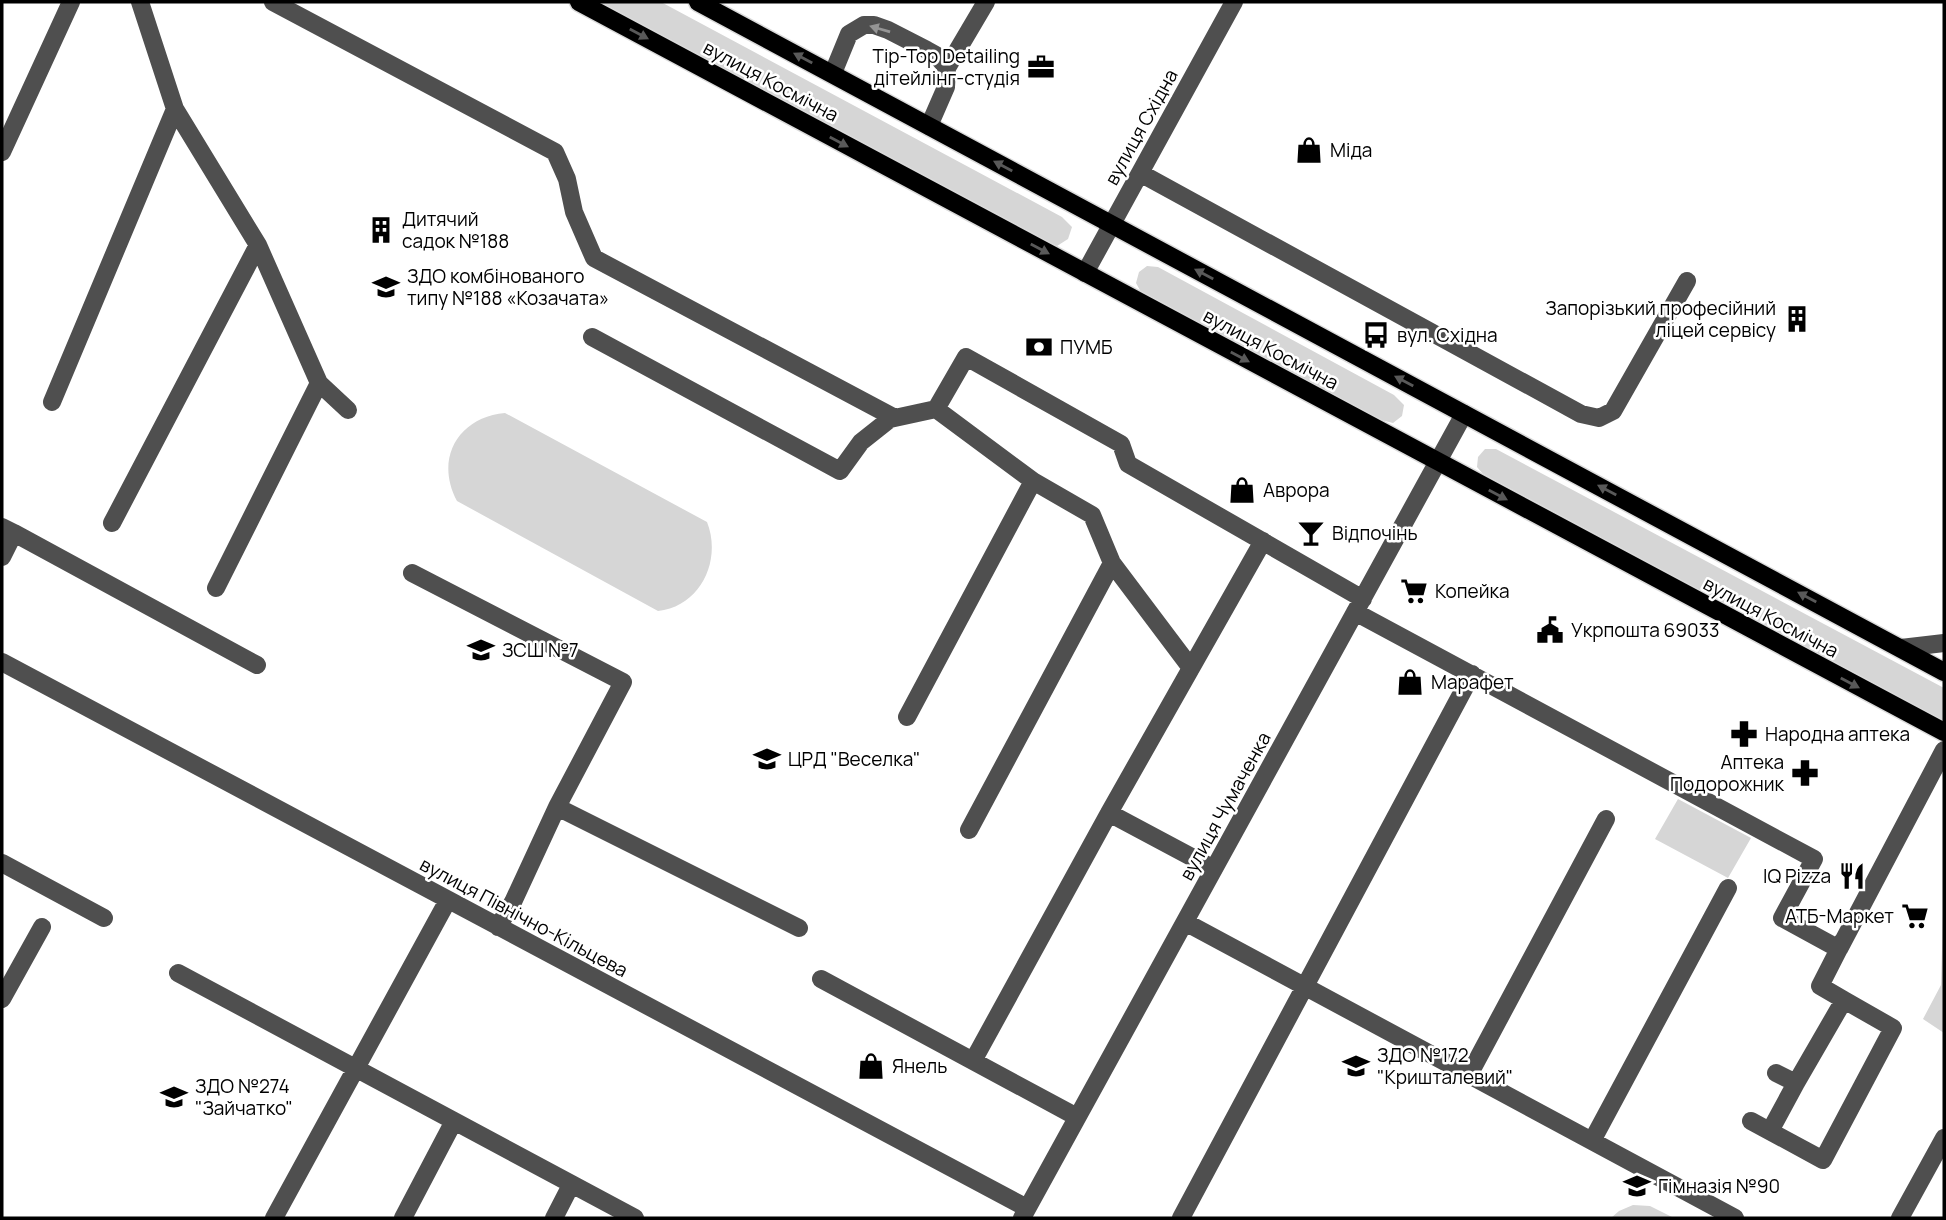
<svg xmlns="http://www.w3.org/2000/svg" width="1946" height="1220" font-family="Manrope,sans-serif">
  <rect width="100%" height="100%" fill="#fff"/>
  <path fill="#d6d6d6" d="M598 2H661L1062 217 1072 227 1068 239 1057 246 1042 241Z
    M1147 266 1158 267 1394 395 1404 405 1402 416 1393 423 1381 420 1142 294 1136 283 1139 272Z
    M505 413 707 522C722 560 701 606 658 611L457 501C434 458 459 417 505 413Z
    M1485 449H1496L1944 688V721L1483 474 1477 467 1478 457Z
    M1678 799 1751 838 1728 878 1655 839Z
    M1944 879V1033L1923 1019 1941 985Z
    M1633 1205 1650 1206 1674 1218H1611L1619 1211Z"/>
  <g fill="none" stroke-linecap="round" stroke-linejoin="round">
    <defs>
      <path id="major" d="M579 2 1944 732
        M698 2 1944 672"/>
    </defs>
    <use href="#major" stroke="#dbdbdb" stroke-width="21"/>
    <path stroke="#4f4f4f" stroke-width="18" d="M140 2 175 109 258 245 319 383 348 410
      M273 2 555 152 567 179 574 212 594 258 895 418
      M833 73 849 34 864 25H874L888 30 927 50 936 55 947 68 946 87 929 126
      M947 78V68L986 2
      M2 152 71 2
      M1140 173 1581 414 1599 418 1613 411 1687 281
      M1085 273 1234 2
      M592 337 840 471 861 442 890 419 936 409 966 357 1121 444 1128 464 1363 599
      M52 402 175 109
      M936 409 1033 481
      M112 523 258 245
      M2 527 14 533 2 557
      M14 533 257 665
      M412 573 623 682 557 807
      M216 588 319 383
      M1355 612 1814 859 1782 918 1839 949 1944 750
      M1901 648 1944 643
      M2 662 1027 1208
      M907 717 1033 481 1092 515 1112 563
      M1109 813 1214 869
      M969 830 1112 563 1191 668
      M2 863 104 918
      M1185 922 1735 1218
      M498 927 513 902 557 807 799 928
      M178 973 635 1218
      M821 979 1077 1117
      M2 999 42 927
      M1844 1000 1820 986 1844 939
      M973 1061 1109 813 1263 541
      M1469 1075 1606 819
      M1751 1121 1823 1160 1893 1028 1844 1000 1796 1083
      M1770 1131 1796 1083 1776 1073
      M1592 1141 1728 888
      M274 1218 448 900
      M403 1218 454 1121
      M554 1218 571 1185
      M1022 1218 1464 414
      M1181 1218 1472 674
      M1900 1218 1944 1138"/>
    <use href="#major" stroke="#000" stroke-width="18"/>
  </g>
  <defs><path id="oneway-solid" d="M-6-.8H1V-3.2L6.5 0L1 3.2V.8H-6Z" transform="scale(1.75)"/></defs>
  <use fill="#959595" href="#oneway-solid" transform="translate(880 29) rotate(-164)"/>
  <g fill="#595959">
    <use href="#oneway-solid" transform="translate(639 34) rotate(28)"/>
    <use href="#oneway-solid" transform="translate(803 58) rotate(-152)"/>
    <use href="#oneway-solid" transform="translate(839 142) rotate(28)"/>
    <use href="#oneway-solid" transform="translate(1003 166) rotate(-152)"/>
    <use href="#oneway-solid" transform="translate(1040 249) rotate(28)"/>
    <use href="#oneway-solid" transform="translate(1204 274) rotate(-152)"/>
    <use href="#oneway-solid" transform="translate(1240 357) rotate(28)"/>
    <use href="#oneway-solid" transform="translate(1404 381) rotate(-152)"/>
    <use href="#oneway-solid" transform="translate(1607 490) rotate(-152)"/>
    <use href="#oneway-solid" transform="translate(1498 495) rotate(28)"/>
    <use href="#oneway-solid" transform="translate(1807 597) rotate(-152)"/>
    <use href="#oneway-solid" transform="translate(1850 683) rotate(28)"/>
  </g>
  <defs>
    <symbol id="office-bare" viewBox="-9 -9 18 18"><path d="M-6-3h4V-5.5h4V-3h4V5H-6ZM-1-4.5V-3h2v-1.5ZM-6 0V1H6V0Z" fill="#000" stroke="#fff" stroke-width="2.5" paint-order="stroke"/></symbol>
    <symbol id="shop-bare" viewBox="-9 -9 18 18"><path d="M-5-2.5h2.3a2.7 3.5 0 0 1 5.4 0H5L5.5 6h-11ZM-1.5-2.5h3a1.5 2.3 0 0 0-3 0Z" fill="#000" stroke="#fff" stroke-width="2.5" paint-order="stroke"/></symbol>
    <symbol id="building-bare" viewBox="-9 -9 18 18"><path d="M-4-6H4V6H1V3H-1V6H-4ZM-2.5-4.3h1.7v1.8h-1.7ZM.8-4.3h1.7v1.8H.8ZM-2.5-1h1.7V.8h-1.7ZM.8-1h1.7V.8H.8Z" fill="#000" stroke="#fff" stroke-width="2.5" paint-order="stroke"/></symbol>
    <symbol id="school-bare" viewBox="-9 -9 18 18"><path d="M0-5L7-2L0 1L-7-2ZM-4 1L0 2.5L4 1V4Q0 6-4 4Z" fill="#000" stroke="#fff" stroke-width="2.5" paint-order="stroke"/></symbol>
    <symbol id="bus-bare" viewBox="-9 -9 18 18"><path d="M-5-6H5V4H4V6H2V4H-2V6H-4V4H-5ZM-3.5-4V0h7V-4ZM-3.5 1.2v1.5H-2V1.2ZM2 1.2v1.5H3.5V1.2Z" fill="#000" stroke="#fff" stroke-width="2.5" paint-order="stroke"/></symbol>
    <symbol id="bank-bare" viewBox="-9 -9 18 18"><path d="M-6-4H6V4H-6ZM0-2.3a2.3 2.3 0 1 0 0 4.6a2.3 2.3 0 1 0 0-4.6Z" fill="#000" stroke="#fff" stroke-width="2.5" paint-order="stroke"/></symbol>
    <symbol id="bar-bare" viewBox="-9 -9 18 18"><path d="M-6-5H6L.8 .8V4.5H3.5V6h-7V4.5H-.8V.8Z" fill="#000" stroke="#fff" stroke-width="2.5" paint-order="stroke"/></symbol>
    <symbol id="supermarket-bare" viewBox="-9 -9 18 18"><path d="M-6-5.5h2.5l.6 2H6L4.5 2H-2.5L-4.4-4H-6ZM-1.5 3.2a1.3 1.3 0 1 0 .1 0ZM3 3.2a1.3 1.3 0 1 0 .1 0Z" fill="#000" stroke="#fff" stroke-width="2.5" paint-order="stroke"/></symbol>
    <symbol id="civic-bare" viewBox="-9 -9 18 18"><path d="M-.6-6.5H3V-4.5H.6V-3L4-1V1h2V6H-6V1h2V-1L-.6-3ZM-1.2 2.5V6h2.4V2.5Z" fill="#000" stroke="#fff" stroke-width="2.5" paint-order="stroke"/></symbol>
    <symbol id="pharmacy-bare" viewBox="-9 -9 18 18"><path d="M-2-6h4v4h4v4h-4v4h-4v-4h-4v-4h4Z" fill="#000" stroke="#fff" stroke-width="2.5" paint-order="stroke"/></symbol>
    <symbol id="restaurant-bare" viewBox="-9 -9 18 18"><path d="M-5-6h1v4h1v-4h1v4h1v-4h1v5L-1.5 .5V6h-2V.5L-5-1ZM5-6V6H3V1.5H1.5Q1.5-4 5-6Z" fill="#000" stroke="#fff" stroke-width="2.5" paint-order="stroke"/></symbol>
  </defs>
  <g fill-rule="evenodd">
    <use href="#office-bare" x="1022" y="48" width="38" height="38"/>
    <use href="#shop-bare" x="1290" y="131" width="38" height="38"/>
    <use href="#building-bare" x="362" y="211" width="38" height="38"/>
    <use href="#school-bare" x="367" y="268" width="38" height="38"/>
    <use href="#building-bare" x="1778" y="300" width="38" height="38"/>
    <use href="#bus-bare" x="1357" y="316" width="38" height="38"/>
    <use href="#bank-bare" x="1020" y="328" width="38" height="38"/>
    <use href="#shop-bare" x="1223" y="471" width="38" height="38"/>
    <use href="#bar-bare" x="1292" y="514" width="38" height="38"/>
    <use href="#supermarket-bare" x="1395" y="572" width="38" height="38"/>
    <use href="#civic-bare" x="1531" y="611" width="38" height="38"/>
    <use href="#school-bare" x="462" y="631" width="38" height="38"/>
    <use href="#shop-bare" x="1391" y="663" width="38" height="38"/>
    <use href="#pharmacy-bare" x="1725" y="715" width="38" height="38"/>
    <use href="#school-bare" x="748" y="740" width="38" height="38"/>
    <use href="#pharmacy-bare" x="1786" y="754" width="38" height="38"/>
    <use href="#restaurant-bare" x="1833" y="857" width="38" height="38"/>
    <use href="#supermarket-bare" x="1896" y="897" width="38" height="38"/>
    <use href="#shop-bare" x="852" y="1047" width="38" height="38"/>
    <use href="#school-bare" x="1337" y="1047" width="38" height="38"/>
    <use href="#school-bare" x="155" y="1078" width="38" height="38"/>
    <use href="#school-bare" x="1618" y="1167" width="38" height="38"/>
  </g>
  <g text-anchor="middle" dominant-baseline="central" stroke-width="5" stroke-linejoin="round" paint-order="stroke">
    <g font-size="19" fill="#000" stroke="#fff" text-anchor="start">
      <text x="1020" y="56" text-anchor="end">Tip-Top Detailing<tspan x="1020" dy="22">дітейлiнг-студiя</tspan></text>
      <text x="1330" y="150">Міда</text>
      <text x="402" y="219">Дитячий<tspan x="402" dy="22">садок №188</tspan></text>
      <text x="407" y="276">ЗДО комбінованого<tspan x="407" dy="22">типу №188 «Козачата»</tspan></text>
      <text x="1776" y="308" text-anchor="end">Запорізький професійний<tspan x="1776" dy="22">ліцей сервісу</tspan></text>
      <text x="1397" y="335">вул. Східна</text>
      <text x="1060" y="347">ПУМБ</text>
      <text x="1263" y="490">Аврора</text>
      <text x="1332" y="533">Відпочінь</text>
      <text x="1435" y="591">Копейка</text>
      <text x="1571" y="630">Укрпошта 69033</text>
      <text x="502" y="650">ЗСШ №7</text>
      <text x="1431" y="682">Марафет</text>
      <text x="1765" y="734">Народна аптека</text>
      <text x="788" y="759">ЦРД "Веселка"</text>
      <text x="1784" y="762" text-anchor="end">Аптека<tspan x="1784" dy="22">Подорожник</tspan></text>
      <text x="1831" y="876" text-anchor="end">IQ Pizza</text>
      <text x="1894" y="916" text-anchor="end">АТБ-Маркет</text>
      <text x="1377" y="1055">ЗДО №172<tspan x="1377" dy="22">"Кришталевий"</tspan></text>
      <text x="892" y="1066">Янель</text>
      <text x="195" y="1086">ЗДО №274<tspan x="195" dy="22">"Зайчатко"</tspan></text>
      <text x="1658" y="1186">Гімназія №90</text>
    </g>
    <g font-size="19" fill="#000" stroke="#fff">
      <text transform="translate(771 81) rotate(28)">вулиця Космічна</text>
      <text transform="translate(1141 127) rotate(-61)">вулиця Східна</text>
      <text transform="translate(1271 349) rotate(28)">вулиця Космічна</text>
      <text transform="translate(1771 617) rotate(28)">вулиця Космічна</text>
      <text transform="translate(1225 806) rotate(-61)">вулиця Чумаченка</text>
      <text transform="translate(524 917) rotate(28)">вулиця Північно-Кільцева</text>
    </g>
  </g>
  <rect width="1946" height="1220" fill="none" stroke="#000000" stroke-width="7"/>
</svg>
